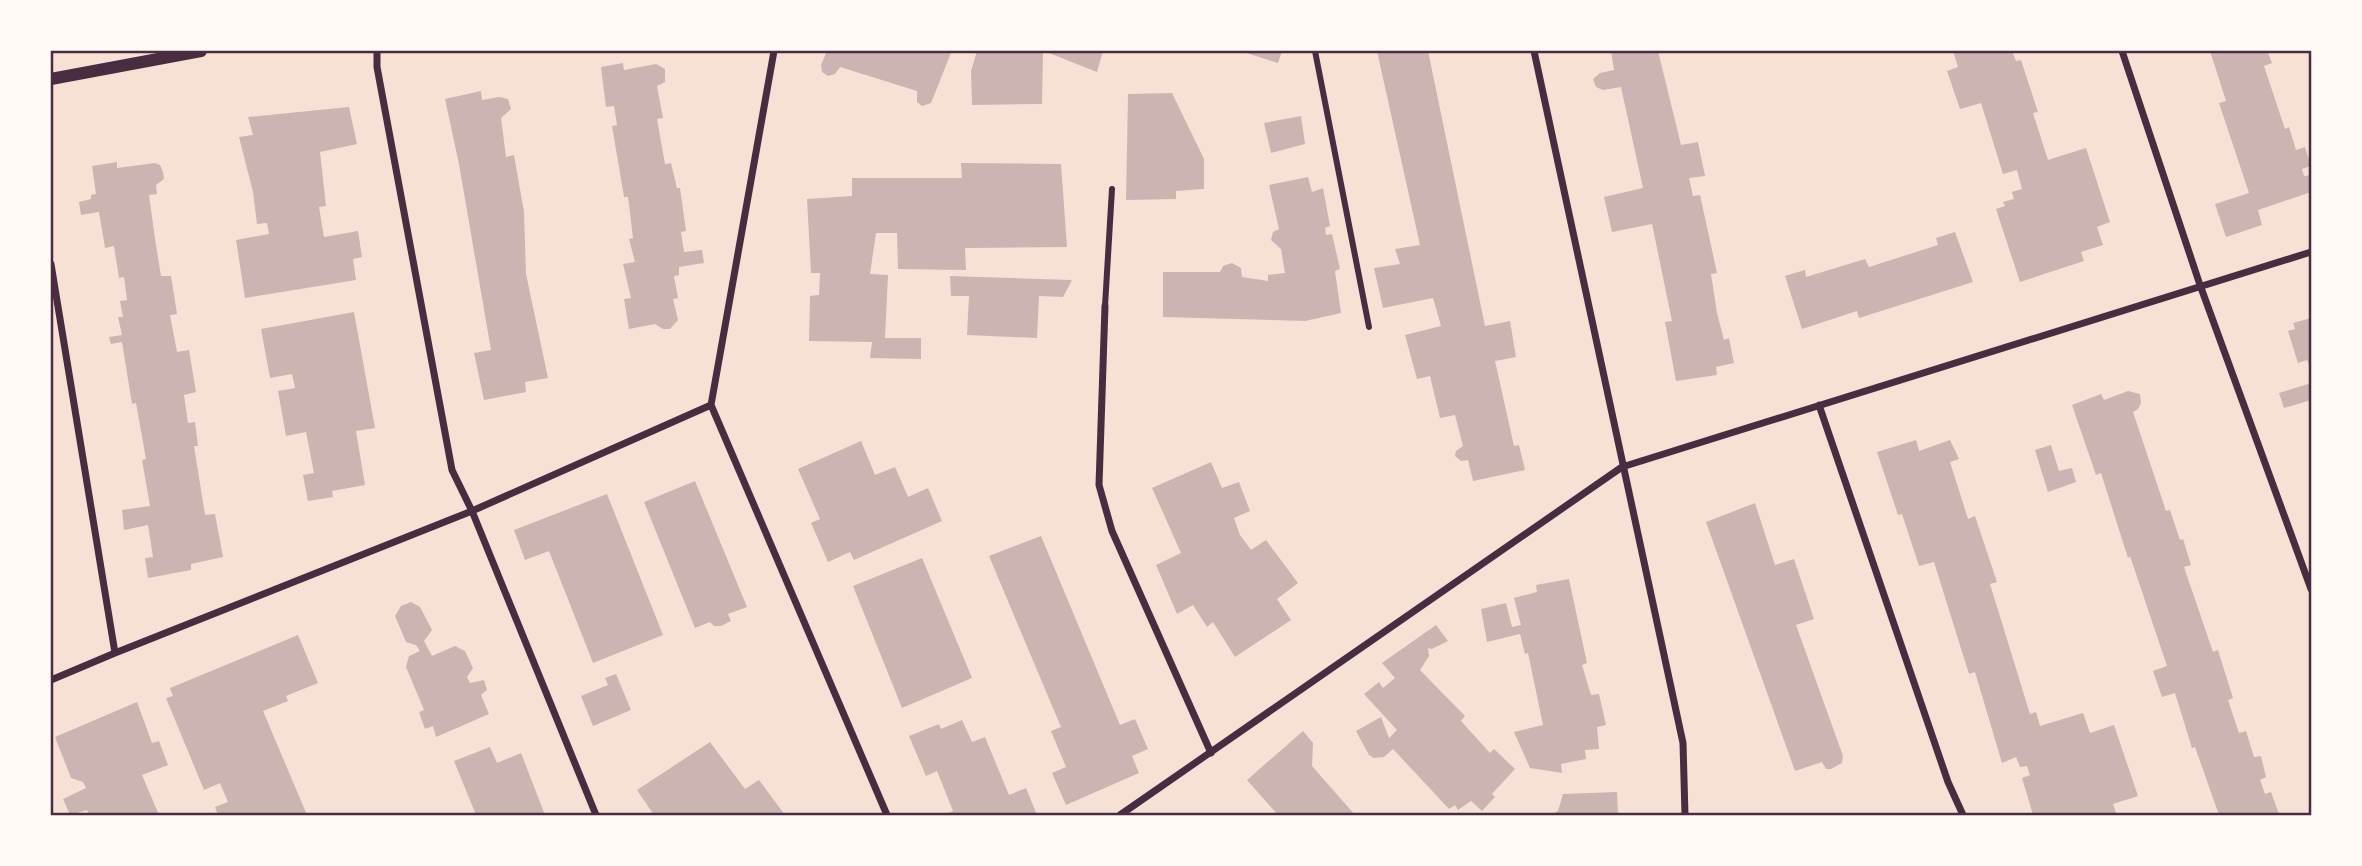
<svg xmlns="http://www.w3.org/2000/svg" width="2362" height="866" font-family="'Source Sans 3',sans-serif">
  <rect width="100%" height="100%" fill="#f7e1d7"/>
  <path fill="#ccb4b1" d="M827 51H945L951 53 931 103 922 106 917 102V91L840 67 835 74 828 76 822 72 821 65Z
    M977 51H1043L1042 104 972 105 971 71Z
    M1044 51H1103L1097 72Z
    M1240 51H1282L1278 63Z
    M1377 51H1428L1485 326 1510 321 1516 357 1495 361 1514 446 1519 445 1525 470 1473 481 1468 460 1461 461 1455 456 1456 451 1463 446 1455 415 1440 418 1430 376 1417 379 1405 335 1441 326 1433 298 1383 308 1374 268 1400 264 1395 249 1420 245Z
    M1611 51H1658L1681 145 1698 142 1705 176 1689 178 1693 196 1700 195 1717 273 1711 274 1717 313 1724 340 1729 338 1734 363 1716 367 1717 375 1676 381 1665 322 1672 321 1652 224 1612 232 1604 197 1643 188 1621 87 1603 90 1596 87 1593 79 1600 73 1614 70Z
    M1953 51H2012L2016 61 2021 60 2038 112 2033 113 2048 160 2086 148 2110 222 2097 227 2103 245 2081 252 2084 261 2020 282 1996 209 2005 206 2003 202 2014 199 2012 192 2022 189 2017 170 2003 174 1981 103 1960 109 1947 71 1958 67Z
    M2210 51H2267L2272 63 2264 66 2285 129 2289 127 2296 150 2305 147 2311 166 2302 169 2304 176 2311 175V192L2258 210 2262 225 2226 237 2215 204 2249 193 2219 103 2226 101Z
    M623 63 624 70 656 64 665 69V82L657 86 663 118 657 119 665 164 671 163 677 188H680L686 231 681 232 684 252 702 250 704 263 679 267V275L674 276 678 298 673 299 678 320 670 329H663L655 324 629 329 624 299 631 298 623 264 635 262 629 239 633 238 628 197H624L612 126 617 125 614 106 606 107 601 67Z
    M481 91 482 100 499 97 508 99 511 109 501 118 506 157 514 155 524 212 526 274 548 378 525 382 526 392 484 400 474 353 491 350 459 164 445 99Z
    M1172 93 1204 159V189L1176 191V199L1126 200 1128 94Z
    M349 107 357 144 320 152 326 206 319 207 324 237 358 231 362 257 353 259 356 280 245 298 236 240 269 234 267 223 257 224 253 192 239 137 253 135 248 117Z
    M1301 116 1305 144 1271 153 1264 123Z
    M117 162V168L155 163 160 165 163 172 164 179 156 185 157 194 149 195 155 239 161 276H171L177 314 170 315 177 352 189 350 196 392 184 395 188 423 195 422 198 446H194L205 515 215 514 223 557 191 564V570L148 578 145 558 153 557 148 525 124 530 122 510 150 506 142 460 146 459 136 403 132 404 122 342 111 344 109 337 122 335 118 317H123L120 301 127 300 124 277 119 278 114 246 105 248 99 212 81 215 79 202 91 199V195L96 194 92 166Z
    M961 163 1061 164 1067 247 965 248 966 270 898 269 897 233H876L870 274 888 275 885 338H921V359L870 358 872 342 809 341 810 296 819 295 820 273H811L807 199 852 196V178H962Z
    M1308 177 1312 192 1323 188 1330 226 1325 228 1326 235 1332 234 1340 269 1335 271 1341 313 1305 321 1163 317V272H1220L1223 266 1232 263 1241 268 1242 277 1268 281V275L1285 273 1281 249 1271 240 1273 232 1279 229 1269 185Z
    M1955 232 1973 282 1859 318 1857 311 1802 329 1785 276 1805 270 1806 277 1865 259 1869 267 1938 245 1936 238Z
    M950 276 1072 280 1063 297 1039 296 1037 338 967 335 969 296H951Z
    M354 312 375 428 356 431 365 485 332 491 333 497 308 501 303 475 314 473 306 432 286 436 278 391 295 388 292 374 270 378 261 329Z
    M2311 318V370L2307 360 2298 363 2288 331 2295 329 2293 323Z
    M2311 383V400L2284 408 2279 393Z
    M2128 391 2140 394 2141 403 2138 409 2133 412 2166 511 2170 510 2180 540 2183 539 2191 565 2184 567 2213 652 2218 650 2233 698 2228 700 2239 733 2246 731 2254 757 2261 756 2266 777 2260 780 2265 794 2271 792 2279 814 2219 815 2195 747 2192 748 2175 693 2162 697 2153 671 2167 666 2130 556 2128 558 2101 473 2096 475 2072 405 2101 394 2104 400Z
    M1916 440 1919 451 1950 440 1959 459 1950 462 1968 519 1975 516 1997 582 1990 584 2030 714 2036 712 2040 726 2083 713 2090 733 2114 725 2138 796 2113 804 2117 815H2033L2022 778 2030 775 2027 766 2020 767 2016 757 2002 763 1975 672 1969 674 1934 562 1919 566 1902 514 1898 515 1877 452Z
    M861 441 875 475 895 467 908 497 928 488 942 521 854 560 850 552 828 562 811 523 820 519 798 469Z
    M2051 445 2059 471 2072 468 2076 482 2048 492 2035 450Z
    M1211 462 1222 488 1239 482 1250 511 1234 518 1240 535 1251 550 1266 540 1298 583 1277 599 1291 620 1235 657 1213 622 1207 627 1193 605 1177 614 1156 565 1181 553 1152 488Z
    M695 481 747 607 728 614 731 621 721 626H714L710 622 695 628 644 502Z
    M607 494 663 635 593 663 549 551 525 560 514 530Z
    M1755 503 1775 565 1794 559 1814 619 1796 625 1843 756 1842 763 1831 769H1826L1822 762 1795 771 1706 522Z
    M1041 536 1120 725 1135 719 1148 749 1132 756 1139 773 1066 805 1052 773 1066 767 1051 731 1061 727 989 556Z
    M922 558 972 678 902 708 853 586Z
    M1569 579 1587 663 1582 665 1591 695 1599 694 1606 725 1597 727 1599 749 1585 750 1586 759 1561 764 1562 773 1530 768 1514 732 1543 725 1528 653 1525 654 1520 634 1487 642 1481 609 1506 603 1512 627 1521 625 1514 598 1537 592 1536 585Z
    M411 602 420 607 432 630 424 641 432 656 455 646 465 651 473 668 467 677 470 683 484 680 487 690 481 695 489 714 436 737 433 726 425 729 419 712 424 710 406 667 409 656 420 651 416 645 406 642 395 616 401 606Z
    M1436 625 1448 641 1432 649 1428 648 1429 656 1420 670 1465 716 1461 721 1490 753 1494 749 1515 769 1492 794 1495 797 1482 811 1471 801 1458 810 1455 805 1449 809 1393 749 1384 757 1374 758 1369 755 1356 731 1381 717 1389 738 1397 730 1364 694 1379 682 1383 688 1395 678 1382 663Z
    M298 635 318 683 286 696 288 701 263 711 307 815H218L215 807 228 802 220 783 204 790 166 698 173 696 170 688Z
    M616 674 631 710 593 726 581 696 608 685 605 678Z
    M137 702 152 743 159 741 168 765 142 775 159 815H89L87 810 70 815 63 799 86 788 83 782 71 778 55 737Z
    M962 720 972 742 985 737 1009 795 1026 788 1037 815H944L953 811 937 771 926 776 909 736 939 724 941 729Z
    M1303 731 1313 743 1312 766 1355 815H1278L1247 780Z
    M710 742 745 789 759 780 785 815H654L637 790Z
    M490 747 497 763 521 753 545 815H476L454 761Z
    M1617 792 1618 815H1551L1558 811 1563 794Z"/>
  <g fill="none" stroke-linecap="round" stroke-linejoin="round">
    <path stroke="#4a2c40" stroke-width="6" d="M1315 51 1369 327
      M1105 306 1112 189"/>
    <path stroke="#4a2c40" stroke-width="7" d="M377 51V67L452 470 472 511 596 815
      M1534 51 1683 743 1685 815
      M2122 51 2200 285 2311 589
      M51 264 115 653
      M1105 306 1099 485 1112 531 1211 753
      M711 405 887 815
      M1819 405 1948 782 1963 815
      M51 680 115 653 472 511 711 405 774 51
      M1120 815 1622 467 2311 252"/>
    <path stroke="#4a2c40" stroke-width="12" d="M51 79 201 51"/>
  </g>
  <rect width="2362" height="866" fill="none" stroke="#fffaf5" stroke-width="105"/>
  <rect x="52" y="52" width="2258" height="762" fill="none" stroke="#4a2c40" stroke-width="2.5"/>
</svg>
